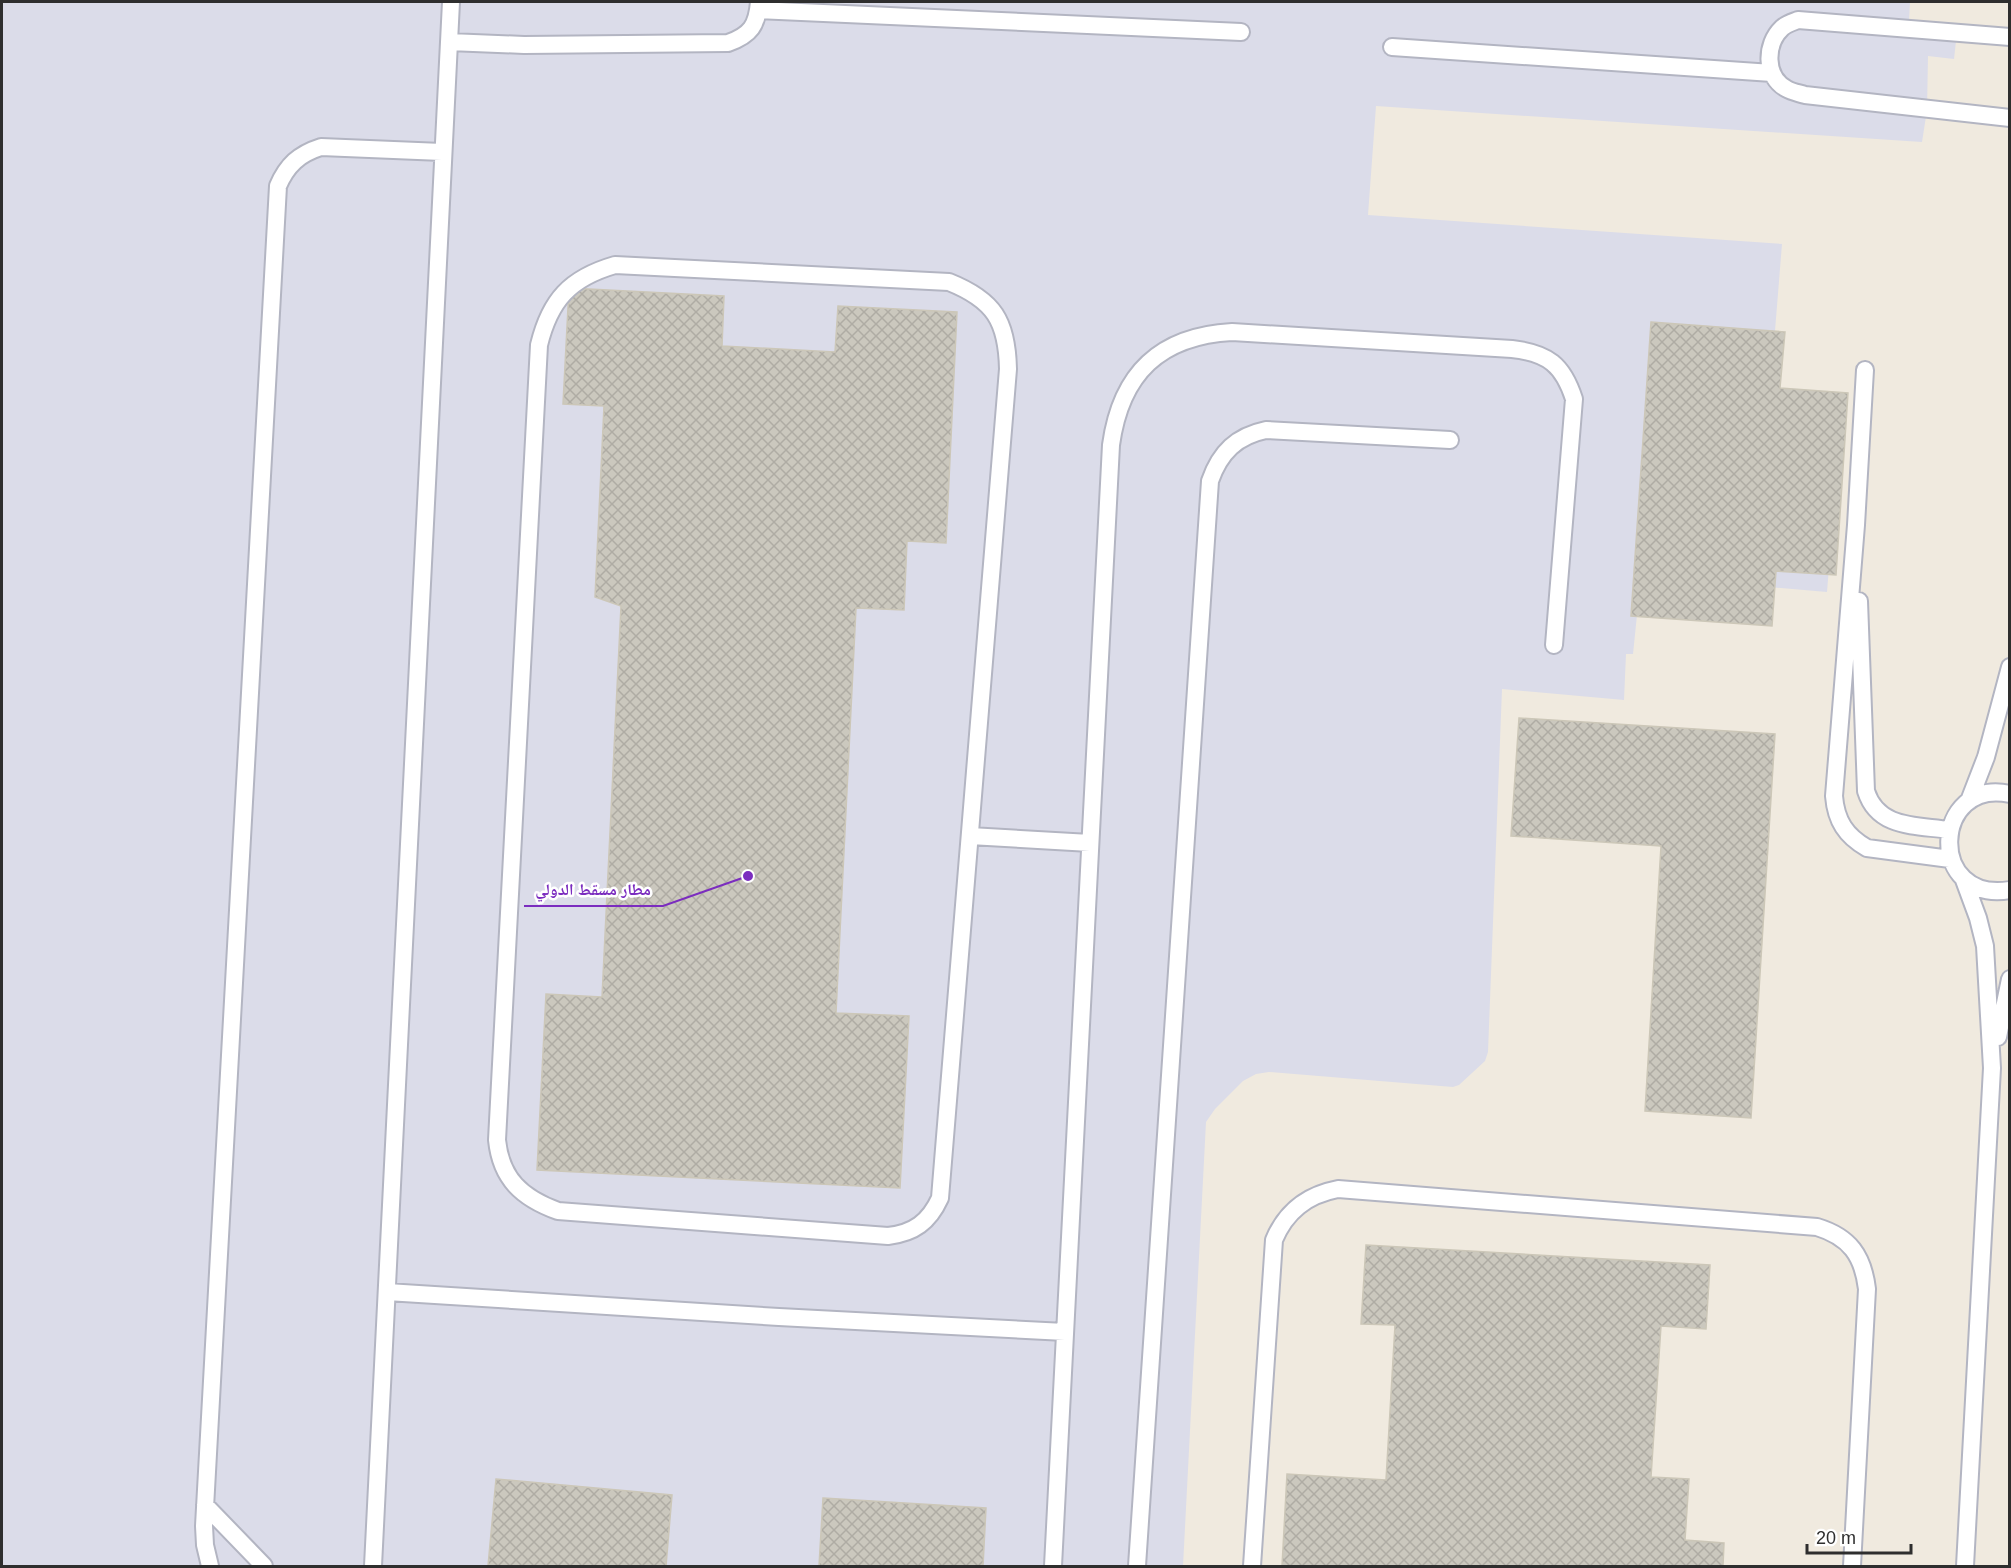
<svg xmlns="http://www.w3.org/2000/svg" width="2011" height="1568" font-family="Arial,'Noto Naskh Arabic',sans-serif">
  <defs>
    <pattern id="building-cross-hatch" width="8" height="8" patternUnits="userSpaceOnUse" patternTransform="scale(1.5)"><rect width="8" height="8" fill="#cbc8be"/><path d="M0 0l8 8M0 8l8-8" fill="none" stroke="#afaca4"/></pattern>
  </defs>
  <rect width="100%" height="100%" fill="#f0eadf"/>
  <path fill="#dbdce9" d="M2 2H1910L1909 21 1957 32 1954 59 1928 56 1927 110 1922 142 1376 106 1368 215 1782 244 1769 405 1842 409 1827 592 1641 576 1633 654H1626L1624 700 1502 689 1488 1052 1485 1061 1459 1085 1453 1087 1269 1072 1256 1074 1243 1081 1215 1109 1206 1122 1183 1566H2Z"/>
  <path fill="url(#building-cross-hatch)" stroke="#ccc7b8" stroke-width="1.5" d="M569 288 724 296 722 346 835 352 838 306 957 312 946 543 907 541 904 610 856 608 836 1013 909 1016 900 1188 537 1170 546 994 602 997 621 606 595 597 604 406 563 404Z
    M1651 322 1785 332 1780 388 1848 393 1836 575 1776 571 1772 626 1631 616Z
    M1519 718 1775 734 1751 1118 1645 1111 1661 846 1511 836Z
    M1366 1245 1710 1265 1706 1329 1661 1326 1651 1477 1689 1479 1685 1540 1724 1543 1723 1566H1282L1287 1474 1386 1480 1395 1325 1361 1324Z
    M496 1479 672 1495 666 1566H488Z
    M823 1498 986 1508 983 1566H819Z"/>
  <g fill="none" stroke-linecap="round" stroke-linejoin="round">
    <defs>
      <path id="service" d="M758 10 1241 32
        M2010 37 1798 20C1793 22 1786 24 1782 28 1765 44 1764 77 1787 89 1792 92 1799 93 1805 95L2010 118
        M449 42 524 45 728 43C751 35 757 25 759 2
        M1392 47 1772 73
        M615 265 949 282C994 300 1007 321 1008 369L940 1198C929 1222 914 1233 888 1236L558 1211C522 1198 501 1179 497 1140L539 345C550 300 570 278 615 265Z
        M1865 370 1856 525 1834 796C1836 821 1846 836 1867 848L1950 859
        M1859 601 1866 791C1878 829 1916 825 1949 830
        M2010 794C1932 777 1926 904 2010 890
        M1969 801 1986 757 2010 667
        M970 836 1090 843
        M1964 880 1978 918 1985 946 1992 1068 1965 1566
        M1998 1037 2010 979
        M387 1292 779 1317 1065 1332
        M205 1505 264 1566
        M210 1566 205 1545 204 1526 278 186C287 165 299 154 321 147L442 152
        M373 1566 451 2
        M1053 1566 1111 445C1121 373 1160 336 1232 332L1512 349C1548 353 1563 365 1574 399L1554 645
        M1137 1566 1210 481C1220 452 1237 436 1266 430L1450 440
        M1252 1566 1274 1240C1286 1211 1307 1195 1338 1189L1817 1227C1850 1237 1863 1256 1867 1289L1852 1566"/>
    </defs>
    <use href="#service" stroke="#b3b5c2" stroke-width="20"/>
    <use href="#service" stroke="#fff" stroke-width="16"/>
  </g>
  <path fill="none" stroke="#7b2cbf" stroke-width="2" d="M748 876L663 906H524"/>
  <circle fill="#7b2cbf" stroke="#fff" stroke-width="2" cx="748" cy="876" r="6"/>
  <g font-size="16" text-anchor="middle" font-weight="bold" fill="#7b2cbf" stroke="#fff" stroke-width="5" stroke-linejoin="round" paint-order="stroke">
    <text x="593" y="895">مطار مسقط الدولي</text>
  </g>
  <rect width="2011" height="1568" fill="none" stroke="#2e2e2e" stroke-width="6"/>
  <path d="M1807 1544v9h104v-9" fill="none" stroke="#2e2e2e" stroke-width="3"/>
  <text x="1816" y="1544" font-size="18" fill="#2e2e2e" stroke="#ffffff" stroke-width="4.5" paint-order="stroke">20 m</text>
</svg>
